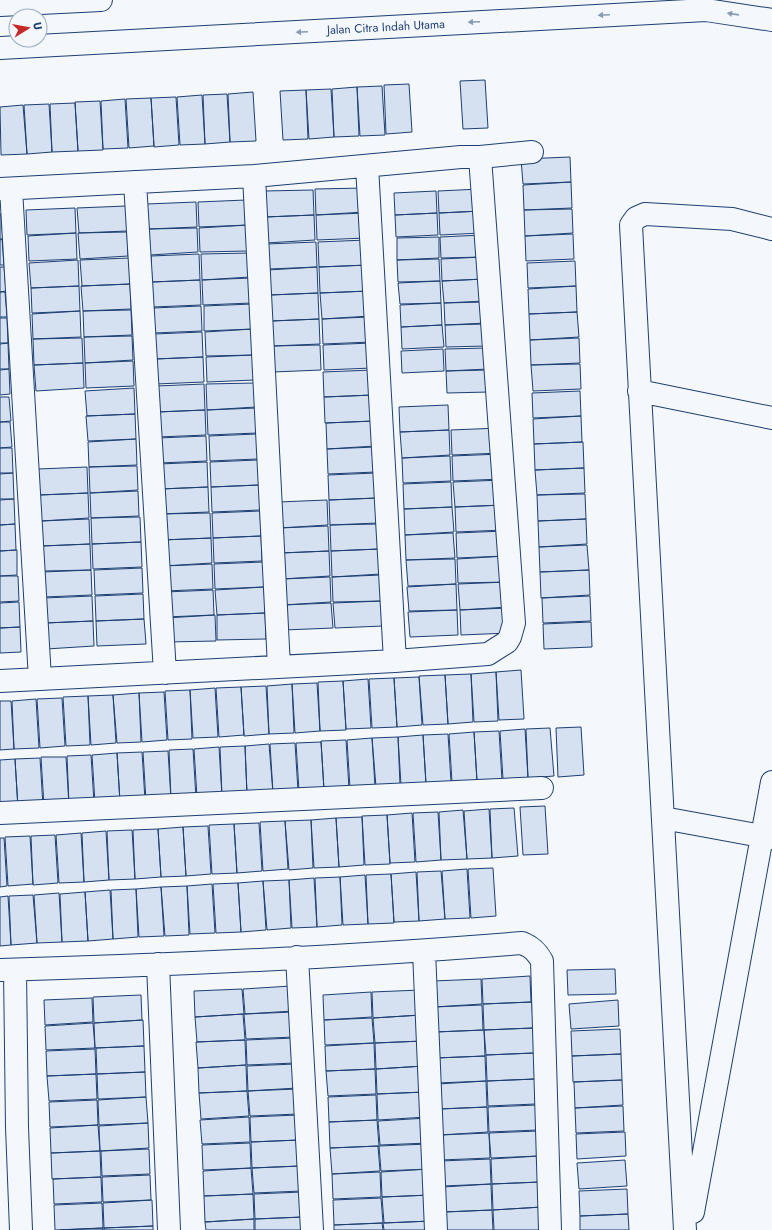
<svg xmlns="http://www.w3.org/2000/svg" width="772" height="1230" font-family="Jost,sans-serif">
  <rect width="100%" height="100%" fill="#f4f7fb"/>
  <path fill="#d5e0f0" stroke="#1d3f73" d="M485 80 488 128 463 129 460 81Z
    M409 84 412 132 386 134 384 85Z
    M382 86 385 135 360 136 357 87Z
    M357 87 359 136 334 137 332 89Z
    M331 89 334 137 309 139 306 90Z
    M306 90 308 139 283 140 280 91Z
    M253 92 256 141 230 142 228 94Z
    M227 94 230 142 205 144 203 95Z
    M202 95 205 144 180 145 177 97Z
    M176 97 179 145 154 147 151 98Z
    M151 98 154 146 129 148 126 99Z
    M125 99 128 148 103 149 101 101Z
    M100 101 103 150 78 151 75 102Z
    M75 103 78 151 52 152 50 104Z
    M49 104 52 152 27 154 24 105Z
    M23 105 27 154 1 155 0 107Z
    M570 157 571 182 523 184 521 159Z
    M571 182 572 208 524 210 523 185Z
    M364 188V212L316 215 315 189Z
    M480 189 481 211 439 213 438 191Z
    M313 190 314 215 265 217 264 191Z
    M436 191 437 213 395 215 394 193Z
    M246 200 248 225 199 227 198 202Z
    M196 202 197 227 149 229 147 204Z
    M126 206 127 231 79 233 77 208Z
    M75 208 76 233 27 235 26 210Z
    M572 209 573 233 525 236 524 210Z
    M481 211 482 233 440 235 439 213Z
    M365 213 366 238 317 240 316 215Z
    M437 213 438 235 396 237 395 215Z
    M0 214H1L3 239H0Z
    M314 215 315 240 266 243 265 217Z
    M248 225 249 251 200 252 199 228Z
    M197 228 198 252 150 255 148 229Z
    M127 232 128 256 80 259 78 233Z
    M76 233 77 259 29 261 28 236Z
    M573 234 574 259 526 261 525 236Z
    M482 235 483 257 441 258 440 237Z
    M439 237V258L397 260V238Z
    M2 239 4 265H0V240Z
    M366 240 368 265 319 267 318 242Z
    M316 242 317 267 269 269 267 244Z
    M250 253V277L202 280 201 254Z
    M199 254 200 280 152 282 151 256Z
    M483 257 484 279 442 281 441 259Z
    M129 258 130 284 82 286 80 260Z
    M439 259 440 281 398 282 397 260Z
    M78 260 79 286 31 288 29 263Z
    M575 261 576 286 528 288 527 263Z
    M368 265 369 291 320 293 319 267Z
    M0 267H4L6 291 0 292Z
    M317 267 318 293 270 295 268 270Z
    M251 278 252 303 203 305 202 280Z
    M484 279 485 301 444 303 442 281Z
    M200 280 201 305 153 307 152 282Z
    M440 281 441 303 400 304 398 283Z
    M130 284 131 309 83 311 81 286Z
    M79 286 80 311 32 313 31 288Z
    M576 286 577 312 529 314 528 289Z
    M369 291 370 316 322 319 320 293Z
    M0 292H5L7 317H0Z
    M318 293 319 319 271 321 270 295Z
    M485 302 486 323 445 325 444 303Z
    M441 303 442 325 401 327 400 305Z
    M252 304 253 329 204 331V306Z
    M201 306 202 331 154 333 153 308Z
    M131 310 132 335 84 337 83 311Z
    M80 311 81 337 33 339 32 314Z
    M577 312 579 337 530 340 529 314Z
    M370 317 371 342 323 344 322 319Z
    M0 318H7L8 343H0Z
    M319 319 320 344 272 346 271 321Z
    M486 324 488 346 446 347 445 325Z
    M442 325 444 347 402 349 401 327Z
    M253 329 254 355 206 356 205 332Z
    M202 332 203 357 155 359 154 334Z
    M132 336 133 360 85 363 84 337Z
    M82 338 83 363 34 365 33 339Z
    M579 338 580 363 531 365 530 340Z
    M8 343 9 369H0V344Z
    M371 343 372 368 324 370 323 345Z
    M320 345 321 370 273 372 272 346Z
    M487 348 488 369 446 371 445 349Z
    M443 349 444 371 402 373 401 351Z
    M254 355 255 380 207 382 206 357Z
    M203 357 204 382 156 384 155 359Z
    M133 361 134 386 86 388 85 363Z
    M83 363 84 388 36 391 34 365Z
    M580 364 581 389 533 391 531 365Z
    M9 369 10 394 0 395V370Z
    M372 370 373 395 324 397 323 372Z
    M488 370 489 392 447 393 446 371Z
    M255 383 256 407 207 410 206 384Z
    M204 384 205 410 157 412 156 386Z
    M134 388 135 414 87 416 85 391Z
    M580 391 581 416 533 418 532 393Z
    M373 395 374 421 325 423 324 397Z
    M0 397H9L11 421 0 422Z
    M448 405 449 430 400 432 399 407Z
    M256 408 257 433 208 435 207 410Z
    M205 410 206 435 158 437 157 412Z
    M135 414 136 439 88 441 86 416Z
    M581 416 582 442 534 444 533 419Z
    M374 421 375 446 327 449 326 423Z
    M0 422H10L12 447 0 448Z
    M499 428 501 453 452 455 451 430Z
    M449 430 450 455 402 458 400 432Z
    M257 434 258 459 210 461 209 436Z
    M206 436 207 461 159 463 158 438Z
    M136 439 137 465 89 467 88 442Z
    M583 442 584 468 535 470 534 444Z
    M375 447 376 472 328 474 327 449Z
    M0 448H12L13 473H0Z
    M501 454 502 479 453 481 452 456Z
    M450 456 451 481 403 483 402 458Z
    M258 460 259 485 211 487 210 462Z
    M207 462 208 487 160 489 159 464Z
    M137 466 138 490 90 493 89 467Z
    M87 467 88 493 39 495 38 469Z
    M584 468 585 493 537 495 535 470Z
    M13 473 14 499H0V474Z
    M376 473 377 498 329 500 328 475Z
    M502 480 503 505 455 507 453 482Z
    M451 482 452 507 404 509 403 484Z
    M259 485 260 510 212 512 211 487Z
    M208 487 209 512 161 514 160 489Z
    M138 491 139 516 91 518 90 493Z
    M88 493 89 518 41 521 40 495Z
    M585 494 586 519 538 521 537 495Z
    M377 498 378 523 330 525 329 500Z
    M14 499 15 524 0 525V500Z
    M327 500 328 525 279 528 278 502Z
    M503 505 504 530 456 532 455 507Z
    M452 507 454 532 405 535 404 509Z
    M260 511 261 536 213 538 212 513Z
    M210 513 211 538 162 540 161 514Z
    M140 517 141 542 92 544 91 518Z
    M89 519 90 544 42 546 41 521Z
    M586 519 587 544 539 547 538 521Z
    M15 524 16 550 0 551V525Z
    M378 524 379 549 331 551 330 525Z
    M328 526 329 551 280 553 279 528Z
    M504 531 505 556 457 558 456 533Z
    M453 533 455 558 406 560 405 535Z
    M261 536 262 561 214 563 213 538Z
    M211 538 212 563 163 566 162 540Z
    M141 542 142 567 93 569 92 544Z
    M90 544 91 570 43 571 42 546Z
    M587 545 589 570 540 572 539 547Z
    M380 549 381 574 332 577 331 551Z
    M17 550V575L0 576V551Z
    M329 551 330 576 282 579 281 553Z
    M506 556 507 582 458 583 457 559Z
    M455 559 456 584 408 586 406 560Z
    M263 562 264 587 215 589 214 564Z
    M212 564 213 589 165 591 164 566Z
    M142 568 143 593 95 595 94 570Z
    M91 570 92 595 44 597 43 572Z
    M589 570 590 595 541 598 540 572Z
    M381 575 382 601 333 602 332 577Z
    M0 576H18L19 601 0 602Z
    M330 577 331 602 283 605 282 579Z
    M507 582 508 607 460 610 458 584Z
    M456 584 457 610 409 611 407 587Z
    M264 587 265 613 217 615 215 590Z
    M213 590 214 615 166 617 165 592Z
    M143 594 144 619 96 621 95 596Z
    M92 596 93 621 45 623 44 598Z
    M590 596 591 621 543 623 542 598Z
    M382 601 383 626 335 628 333 603Z
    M19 602 20 627 0 628V603Z
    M331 603 333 628 284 630 283 605Z
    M508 608 509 633 461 635 460 610Z
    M457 610 458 635 410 637 408 612Z
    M265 613 266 639 217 640V615Z
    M215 615 216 641 167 642 166 618Z
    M144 619 146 644 97 646 96 621Z
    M93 621 94 646 46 649 45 623Z
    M591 622 592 647 544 649 543 624Z
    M20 627 21 652 0 653V628Z
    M521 670 524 719 499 720 496 672Z
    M496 672 498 721 474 722 471 674Z
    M471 674 473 722 448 724 445 675Z
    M445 675 448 724 423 725 419 676Z
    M419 677 422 725 397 727 394 678Z
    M394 678 397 727 372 728 369 679Z
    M368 679 371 728 346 729 343 681Z
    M343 681 346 730 320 731 318 682Z
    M317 683 320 731 295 733 292 684Z
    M292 684 294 733 269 734 267 686Z
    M266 686 269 734 244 736 241 687Z
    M241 687 244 735 219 737 216 688Z
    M215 688 218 737 193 738 190 690Z
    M190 690 192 739 168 740 165 691Z
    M164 692 167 740 142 742 139 693Z
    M139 693 141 742 117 743 113 695Z
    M113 695 116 743 91 745 88 696Z
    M88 696 90 745 66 746 63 697Z
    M62 698 65 746 40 748 37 699Z
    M36 699 39 748 14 749 12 701Z
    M0 701H11L14 749 0 750Z
    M581 727 584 775 558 777 556 728Z
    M550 728 554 776 528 778 526 729Z
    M525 729 528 778 503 779 500 731Z
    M499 731 502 780 477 781 474 732Z
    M474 732 477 781 452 782 449 734Z
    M448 734 451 782 426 784 423 735Z
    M423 735 426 784 401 785 398 737Z
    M398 737 400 785 376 787 372 738Z
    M372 738 375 787 350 788 347 740Z
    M346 740 349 789 324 790 321 741Z
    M321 742 324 790 299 791 296 743Z
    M295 743 298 791 273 793 270 744Z
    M269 744 273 793 247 794 245 746Z
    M245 746 247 794 222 796 220 747Z
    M219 747 222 796 197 797 194 749Z
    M193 749 196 798 171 799 169 750Z
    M168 751 171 799 146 801 143 752Z
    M142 752 145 800 120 802 117 753Z
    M117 753 120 802 95 803 92 755Z
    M91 755 94 803 69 805 67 756Z
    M41 757H66L69 805 44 806Z
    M40 758 43 806 18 808 15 759Z
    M15 759 18 808 0 809V760Z
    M545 806 548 854 523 855 520 807Z
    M514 808 518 856 492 858 490 809Z
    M489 809 492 858 467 859 464 811Z
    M463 810 467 859 441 860 439 812Z
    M438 812 441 860 416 862 413 813Z
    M412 813 415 862 390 863 387 815Z
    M387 815 390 864 365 865 362 816Z
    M362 817 364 865 339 867 336 818Z
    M336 818 339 867 314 868 311 820Z
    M311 820 313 868 289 870 285 821Z
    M285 821 288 869 263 871 260 822Z
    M259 823 262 871 237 873 234 824Z
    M234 824 237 873 212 874 209 825Z
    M208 826 211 874 186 876 183 827Z
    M183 827 186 876 161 877 158 829Z
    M158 829 161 877 135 879 133 830Z
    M132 830 135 879 109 880 107 831Z
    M106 831 109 880 84 882 82 833Z
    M81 833 84 882 59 883 56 835Z
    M55 835 58 883 33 885 31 836Z
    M30 836 33 884 8 886 5 837Z
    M0 838H4L7 886 0 887Z
    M493 868 496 916 471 918 468 869Z
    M467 869 470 918 445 919 442 871Z
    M441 871 445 919 419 921 417 872Z
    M416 872 419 921 394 922 391 874Z
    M391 874 394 923 368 924 366 875Z
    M365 875 368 924 343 925 340 877Z
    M340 877 342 925 317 927 315 878Z
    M314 878 317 927 292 928 289 880Z
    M289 880 291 928 267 930 263 881Z
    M263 881 266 930 241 932 238 883Z
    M238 883 241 932 216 933 213 884Z
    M212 884 215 933 190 934 187 886Z
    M187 886 189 935 165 936 161 887Z
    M161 887 164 936 139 937 136 889Z
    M136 889 138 937 113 939 111 890Z
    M110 890 113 939 88 941 85 892Z
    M85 892 88 941 62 942 60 894Z
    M59 893 62 942 37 943 34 895Z
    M33 895 37 943 11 945 9 896Z
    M8 896 11 945 0 946V897Z
    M615 969 616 994 568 995 567 970Z
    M530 976 531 1002 483 1004 482 979Z
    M481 979 482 1004 434 1007 433 981Z
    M291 986 293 1011 245 1014 243 989Z
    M242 989 244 1014 195 1017 194 991Z
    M420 990 421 1015 373 1018 372 992Z
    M371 992 372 1017 324 1020 323 995Z
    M141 995 142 1020 94 1023 93 997Z
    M92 998 93 1022 45 1025 44 1000Z
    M618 1000 619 1026 571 1029 569 1004Z
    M532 1002 533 1028 484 1030 483 1004Z
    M482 1005 483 1030 435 1032 434 1007Z
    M293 1012 294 1037 246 1039 244 1014Z
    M243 1014 245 1040 197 1042 195 1017Z
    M421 1015 423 1041 375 1043 373 1018Z
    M372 1018 374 1043 325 1045 324 1020Z
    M143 1020 144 1046 95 1048 94 1023Z
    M93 1023 95 1048 46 1050 45 1026Z
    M533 1028 534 1053 486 1055 484 1030Z
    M620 1029 621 1054 572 1056 571 1031Z
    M484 1030 485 1056 436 1058 435 1032Z
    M294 1038 295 1063 247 1065 246 1040Z
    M245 1040 246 1065 198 1068 196 1042Z
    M423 1041 424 1066 376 1069 375 1043Z
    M374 1043 375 1069 326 1071 325 1046Z
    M144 1046 145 1072 97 1074 96 1048Z
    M95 1049 96 1074 47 1076 46 1051Z
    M534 1053 535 1079 487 1081 486 1055Z
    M621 1054 622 1080 573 1082 572 1056Z
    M485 1056 486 1081 437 1083 436 1058Z
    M295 1064 297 1088 248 1091 247 1066Z
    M246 1065 247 1091 199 1093 198 1068Z
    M424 1066 425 1092 377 1094 376 1069Z
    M375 1069 376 1094 328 1096 326 1071Z
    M145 1072 146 1097 98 1099 97 1074Z
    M96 1074 97 1099 49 1101 47 1076Z
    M535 1079 536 1104 488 1106 487 1081Z
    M622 1080 623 1105 575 1108 574 1082Z
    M486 1081 487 1107 439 1109 438 1084Z
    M297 1089 298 1114 250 1116 248 1091Z
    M247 1091 249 1116 201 1119 199 1093Z
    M425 1092 427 1117 378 1120 377 1094Z
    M376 1095 377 1120 329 1122 328 1097Z
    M146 1097 148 1123 99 1125 98 1100Z
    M97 1100 98 1125 50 1127 49 1102Z
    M537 1105 538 1130 489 1132 488 1107Z
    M623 1106 624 1131 576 1133 575 1108Z
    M487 1107 488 1132 440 1135 439 1109Z
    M298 1115 299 1140 251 1142 250 1117Z
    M249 1117 250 1142 202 1144 200 1120Z
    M427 1118 428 1143 380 1145 378 1121Z
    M377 1120 379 1146 330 1148 329 1122Z
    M148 1123 149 1148 100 1151 99 1126Z
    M98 1125 100 1151 51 1153 50 1128Z
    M538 1131 539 1156 491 1158 489 1133Z
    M625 1132 626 1156 577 1159 576 1134Z
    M489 1133 490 1158 441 1160 440 1135Z
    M299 1140 300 1166 252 1168 251 1142Z
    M250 1143 251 1168 203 1170 202 1145Z
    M428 1144 429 1169 381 1171 379 1146Z
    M378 1146 380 1171 332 1174 330 1148Z
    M149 1149 150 1174 102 1176 101 1151Z
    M100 1151 101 1177 52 1179 51 1153Z
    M539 1156 540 1182 492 1184 491 1159Z
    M490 1159 491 1184 443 1186 441 1161Z
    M625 1160 627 1186 579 1189 577 1163Z
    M300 1166 302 1191 254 1193 252 1168Z
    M251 1168 253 1194 204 1196 203 1171Z
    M429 1169 431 1195 382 1197 381 1172Z
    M380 1172 381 1197 333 1199 332 1174Z
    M150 1175 151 1200 103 1202 102 1177Z
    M101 1177 102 1202 54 1204 53 1179Z
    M540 1182 542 1207 493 1210 492 1184Z
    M491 1184 492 1210 444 1212 443 1187Z
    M627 1189 628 1214 580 1216 579 1191Z
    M302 1192 303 1217 255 1219 254 1194Z
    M253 1194 254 1219 205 1222 204 1196Z
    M430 1195 432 1221 384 1223 382 1197Z
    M381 1198 383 1223 334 1225 333 1200Z
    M152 1200 153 1226 104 1228 103 1203Z
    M102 1203 103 1228 55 1230 54 1205Z
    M542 1207V1230H494L493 1210Z
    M492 1210 493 1230H445L444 1212Z
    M628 1214 629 1230H580V1216Z
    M303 1217 304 1230H255V1219Z
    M254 1219V1230H206L205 1222Z
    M431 1221 432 1230H384L383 1223Z
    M382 1223 383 1230H334V1225Z
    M153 1226V1230H104V1228Z
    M103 1228V1230H60Z"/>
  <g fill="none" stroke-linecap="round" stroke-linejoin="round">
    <defs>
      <path id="minor" d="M0 5 101 0
        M0 48 706 10 772 20
        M367 166 395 661
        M254 176 279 667
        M135 182 165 673
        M0 189 254 176 461 157H480L532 152
        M11 189 40 679
        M639 391 772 418
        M0 681 395 661 488 654 507 642 510 637 514 623 480 157
        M0 813 542 788
        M663 818 772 838
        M424 951 436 1230
        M297 957 312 1230
        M158 964 169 1230
        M0 970C174 965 348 957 522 943 532 947 537 952 542 961L550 1230
        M15 970 17 1127 21 1230
        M693 1212 772 782
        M685 1230 631 225 636 218 645 214 732 219 772 229"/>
    </defs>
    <use href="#minor" stroke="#1d3f73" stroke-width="24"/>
    <use href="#minor" stroke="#f4f7fb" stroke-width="22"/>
  </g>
  <defs><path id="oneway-solid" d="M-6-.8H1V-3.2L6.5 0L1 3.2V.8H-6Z"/></defs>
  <g fill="#889bb7">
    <use href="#oneway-solid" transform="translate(733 14) rotate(-172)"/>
    <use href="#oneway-solid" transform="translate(604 15) rotate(177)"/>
    <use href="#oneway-solid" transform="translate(474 22) rotate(177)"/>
    <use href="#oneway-solid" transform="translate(302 32) rotate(177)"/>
  </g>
  <g text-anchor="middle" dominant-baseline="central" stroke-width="3" stroke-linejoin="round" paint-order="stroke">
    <g font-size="12" fill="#1d3f73" stroke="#f4f7fb">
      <text transform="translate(386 27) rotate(-3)">Jalan Citra Indah Utama</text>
    </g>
  </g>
  <g transform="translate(28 28) rotate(79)"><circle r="19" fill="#f4f7fb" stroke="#9eadc5"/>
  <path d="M0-3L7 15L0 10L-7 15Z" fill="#c62828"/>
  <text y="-6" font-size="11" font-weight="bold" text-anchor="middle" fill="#1d3f73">U</text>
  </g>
</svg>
